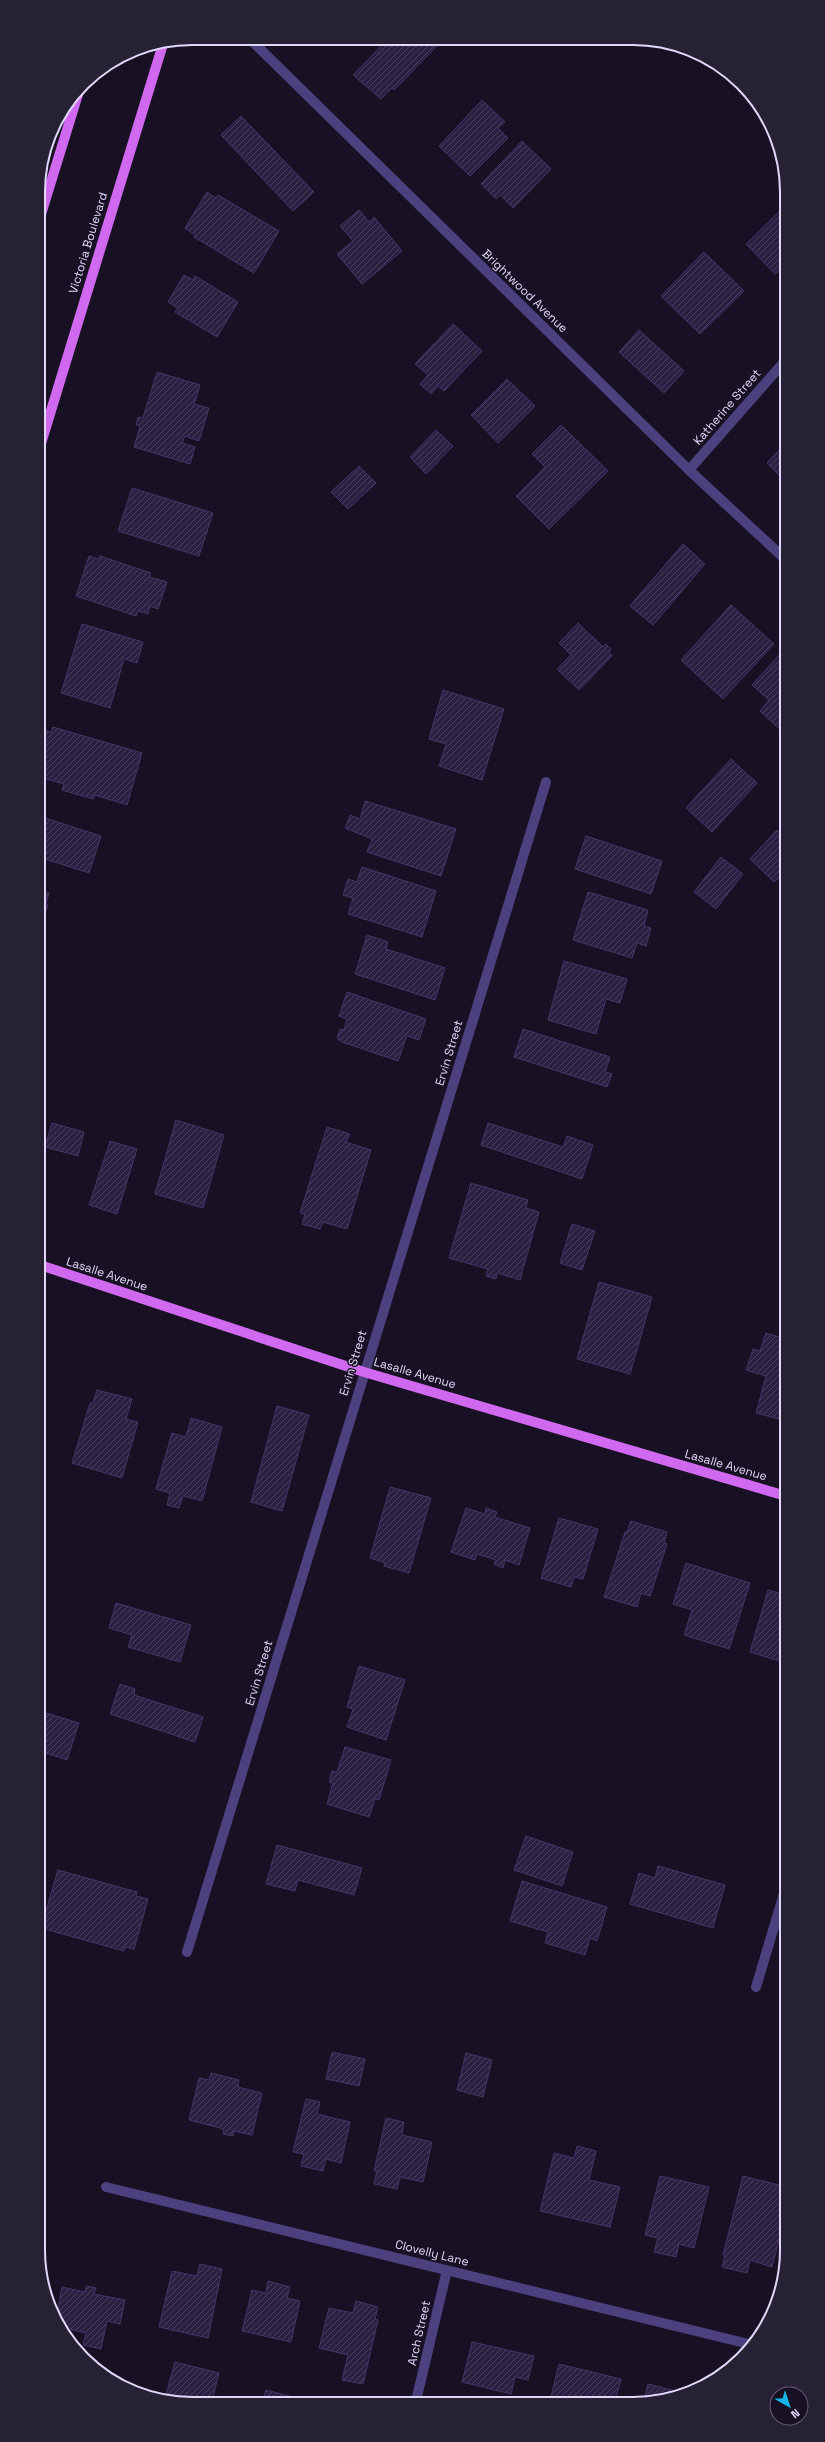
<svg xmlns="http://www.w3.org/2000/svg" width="825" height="2442" font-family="'Space Grotesk',sans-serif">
  <defs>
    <pattern id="building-hatch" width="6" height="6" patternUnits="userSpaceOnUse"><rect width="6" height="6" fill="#2b1f42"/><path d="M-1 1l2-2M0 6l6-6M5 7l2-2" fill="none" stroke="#493f5e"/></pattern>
  </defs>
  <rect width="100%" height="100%" fill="#171123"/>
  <path fill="url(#building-hatch)" stroke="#47336c" d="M388 39 430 40 437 46 394 90 392 88 381 99 353 75Z
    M482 100 505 122 498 128 508 138 470 176 439 146Z
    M241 116 314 192 293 211 221 135Z
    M522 141 551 169 513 208 500 195 496 199 481 184Z
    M207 192 216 198 218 195 279 231 254 273 194 237 195 235 185 228Z
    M782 209 784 212V265L775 274 746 244Z
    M359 210 369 222 374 217 402 251 362 284 337 254 353 241 340 226Z
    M704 252 744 291 700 334 661 296Z
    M184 275 193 280 195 276 238 302 217 337 175 312 178 308 168 302Z
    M453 324 482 351 444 391 438 386 431 394 420 384 428 375 415 364Z
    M639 330 684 371 664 393 619 352Z
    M157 372 200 385 194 404 209 408 199 441 185 436 182 443 195 447 190 464 134 447 140 426 136 425 138 417 143 418Z
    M507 379 535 406 498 443 471 415Z
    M561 425 608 471 549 529 516 496 545 467 532 454Z
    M436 430 453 446 426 474 410 457Z
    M784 445V480L767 463Z
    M359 466 376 483 348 509 331 492Z
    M132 488 213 513 199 556 118 531Z
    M683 544 705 564 653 625 630 606Z
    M89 556 99 559 100 556 151 573 149 577 167 582 158 609 150 606 148 614 138 611 136 616 76 596Z
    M731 605 774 644 723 699 681 660Z
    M578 623 603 647 606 644 611 649 609 652 612 656 579 690 557 669 571 655 559 643Z
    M82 624 143 642 137 663 124 659 110 708 61 693Z
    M780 654 785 658V734L760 711 769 700 752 685Z
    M443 690 504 709 482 780 439 766 446 744 429 739Z
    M53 727 142 753 127 805 95 795 93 799 62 790 64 784 39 777V740L42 730 51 732Z
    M731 759 757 783 712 832 686 808Z
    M365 801 456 829 441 876 367 852 372 839 345 828 350 815 360 819Z
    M39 816 101 836 89 873 39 857Z
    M777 830 785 838V872L774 882 750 859Z
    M586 836 662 861 651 894 575 869Z
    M721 857 743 874 716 909 694 892Z
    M362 867 436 891 422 937 348 914 353 898 343 895 348 879 357 882Z
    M39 890 49 893 46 904 48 905 39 930Z
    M588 892 648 910 644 926 651 928 646 946 637 943 632 958 573 940Z
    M367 935 388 942 386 949 445 968 435 1000 355 974Z
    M564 961 627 979 620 1003 606 999 596 1034 548 1020Z
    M347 992 426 1019 419 1040 407 1036 398 1061 342 1042 337 1038 340 1029 344 1030 347 1019 339 1016Z
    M523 1029 610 1057 605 1072 612 1074 607 1087 514 1057Z
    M176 1120 224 1135 203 1208 155 1194Z
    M52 1123 84 1132 78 1156 45 1147Z
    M488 1123 563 1147 567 1136 593 1145 582 1179 481 1145Z
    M327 1127 350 1134 346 1142 371 1150 347 1229 323 1222 320 1229 302 1224 305 1214 300 1213Z
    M110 1141 137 1149 117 1214 89 1205Z
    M471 1183 528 1200 526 1208 539 1212 520 1280 497 1273 496 1279 486 1276 488 1269 449 1258Z
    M572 1224 595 1231 582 1270 560 1263Z
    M599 1282 652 1297 630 1374 577 1359Z
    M766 1333 783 1338 778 1354 786 1357V1421L756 1413 766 1376 746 1370 753 1349 760 1351Z
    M97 1390 132 1399 126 1419 138 1422 122 1478 72 1463 90 1403H93Z
    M277 1406 309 1415 282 1511 251 1502Z
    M191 1418 222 1427 202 1501 183 1496 179 1508 167 1505 170 1493 156 1489 172 1433 186 1437Z
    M390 1487 431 1498 409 1573 384 1566 385 1563 370 1558Z
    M466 1508 485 1514 486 1508 497 1512 495 1517 530 1528 519 1565 505 1560 503 1568 494 1564 496 1560 477 1554 475 1560 451 1552Z
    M559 1518 598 1529 583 1579 574 1577 571 1587 541 1578Z
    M631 1521 667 1532 664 1543 667 1544 650 1596 641 1593 637 1607 604 1597 625 1532H627Z
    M686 1563 750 1583 729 1649 684 1635 692 1610 673 1604Z
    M768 1590 786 1595V1663L750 1652Z
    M116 1603 191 1625 180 1662 128 1647 132 1635 109 1628Z
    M359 1666 405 1680 386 1740 347 1727 353 1709 347 1707Z
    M120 1684 135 1689 134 1695 203 1717 195 1742 110 1714Z
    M43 1712 79 1723 67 1760 40 1751V1722Z
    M345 1747 391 1760 379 1800 375 1799 369 1817 327 1804 333 1783 329 1782 332 1771 337 1772Z
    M526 1836 573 1852 562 1886 514 1870Z
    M277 1845 362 1868 354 1895 298 1880 295 1891 266 1884Z
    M658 1866 725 1885 713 1928 630 1904 639 1873 655 1878Z
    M58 1870 137 1892 136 1896 148 1899 134 1949 125 1947 124 1951 41 1928Z
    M522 1881 607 1907 597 1941 590 1938 585 1955 545 1943 548 1932 510 1921Z
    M332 2052 365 2059 359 2086 326 2079Z
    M466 2053 492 2060 483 2097 457 2090Z
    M211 2073 239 2080 238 2087 262 2093 252 2135 234 2131 233 2136 223 2134 224 2129 189 2120 199 2078 209 2080Z
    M306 2099 320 2102 317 2114 350 2122 341 2163 326 2159 323 2171 301 2166 304 2154 293 2152Z
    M386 2118 404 2122 402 2135 432 2142 423 2182 400 2177 397 2189 374 2184 377 2171H374Z
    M577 2146 596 2151 589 2180 620 2187 610 2227 540 2211 554 2153 574 2158Z
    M660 2176 709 2187 694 2248 679 2244 676 2257 654 2252 658 2238 645 2235Z
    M743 2176 787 2187 784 2209 787 2210 772 2267 750 2260 747 2273 722 2267 725 2255H723Z
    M200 2264 222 2269 208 2338 159 2327 172 2271 197 2276Z
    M268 2281 290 2287 287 2298 300 2301 291 2342 242 2331 252 2290 266 2293Z
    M86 2286 96 2288 94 2294 125 2300 120 2324 107 2321 101 2349 83 2345 86 2333 59 2327 56 2319 62 2287 85 2292Z
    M356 2301 378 2307 375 2319 378 2320 363 2384 342 2380 348 2355 319 2348 329 2308 353 2313Z
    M472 2342 534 2356 528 2380 515 2377 511 2394 462 2382Z
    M175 2362 219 2373 212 2401H176L165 2398Z
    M559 2364 621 2379 615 2401 604 2399 603 2401H550Z
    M648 2384 684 2393 663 2401H644Z
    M266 2390 297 2398 296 2401H263Z"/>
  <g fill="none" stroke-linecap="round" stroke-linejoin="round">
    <path stroke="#4c407e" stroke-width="10" d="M249 38 689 470 785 559
      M689 470 784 362
      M187 1952 546 782
      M756 1987 786 1887
      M106 2187 753 2345
      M416 2401 447 2270"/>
    <path stroke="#d169f0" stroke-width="10" d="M38 224 79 91
      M39 450 163 44
      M40 1265 364 1372 786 1496"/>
  </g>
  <g text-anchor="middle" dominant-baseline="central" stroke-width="3" stroke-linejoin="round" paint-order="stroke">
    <g font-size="12" fill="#e0d7fb" stroke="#171123">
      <text transform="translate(88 243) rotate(-73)">Victoria Boulevard</text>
      <text transform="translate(525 291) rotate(44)">Brightwood Avenue</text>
      <text transform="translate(727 407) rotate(-49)">Katherine Street</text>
      <text transform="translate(449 1053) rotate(-73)">Ervin Street</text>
      <text transform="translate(107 1274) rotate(18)">Lasalle Avenue</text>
      <text transform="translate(353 1363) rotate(-73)">Ervin Street</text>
      <text transform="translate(415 1373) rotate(16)">Lasalle Avenue</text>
      <text transform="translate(726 1465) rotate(16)">Lasalle Avenue</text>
      <text transform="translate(259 1673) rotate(-73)">Ervin Street</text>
      <text transform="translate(432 2253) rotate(14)">Clovelly Lane</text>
      <text transform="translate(419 2333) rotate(-77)">Arch Street</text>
    </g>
  </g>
  <path d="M0 0H825V2442H0ZM192 45H633A147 147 0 0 1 780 192V2250A147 147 0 0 1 633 2397H192A147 147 0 0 1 45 2250V192A147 147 0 0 1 192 45Z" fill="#272134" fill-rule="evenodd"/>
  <path fill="none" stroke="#e0d7fb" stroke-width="2" d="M192 45H633A147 147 0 0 1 780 192V2250A147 147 0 0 1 633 2397H192A147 147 0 0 1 45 2250V192A147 147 0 0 1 192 45Z"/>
  <g transform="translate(789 2406) rotate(141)"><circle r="19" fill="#171123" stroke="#676079"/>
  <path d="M0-3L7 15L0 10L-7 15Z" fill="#17b4e7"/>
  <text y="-6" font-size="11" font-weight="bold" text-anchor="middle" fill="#e0d7fb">N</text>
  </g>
</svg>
